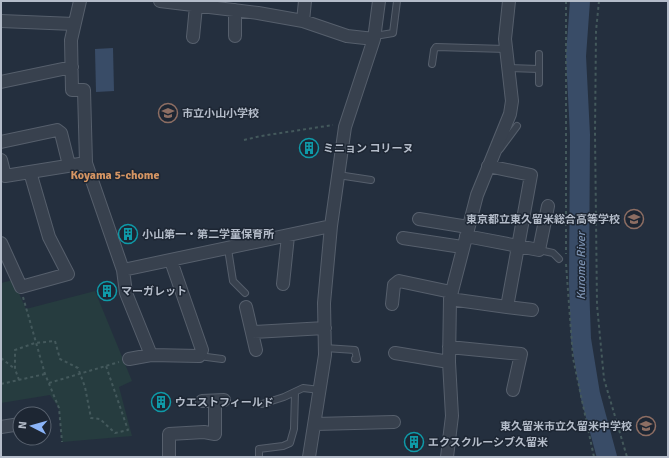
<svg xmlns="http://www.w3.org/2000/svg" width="669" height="458" font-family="Signika,'Noto Sans JP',sans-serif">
  <rect width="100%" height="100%" fill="#242f3e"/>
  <path fill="#263c3f" d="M13 280 26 309 95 291 132 381 119 387 132 436 62 442 59 408 50 395 1 403V283Z"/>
  <path fill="#394c67" d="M113 48 114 91 96 92 95 49Z"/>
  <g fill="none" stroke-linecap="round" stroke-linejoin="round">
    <path stroke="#394c67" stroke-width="20" d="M580 1 576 56 580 135 579 284 581 339 590 394 607 457"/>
    <defs>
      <path id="service" d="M375 36 393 33 397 1
        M432 64 434 50 436 47 506 49
        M509 68 539 69
        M539 83V54
        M500 149 517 126
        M338 175 371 180
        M228 249 233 281 245 293
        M539 250 553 253 559 259
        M325 348 355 350 357 359H355
        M199 356 222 359
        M262 404 284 397 303 388 320 390
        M259 457V449L283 446 290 443 294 429 295 392"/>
      <path id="minor" d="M80 1 71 40 72 90H84L86 163
        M160 1 258 13 303 21 347 36 374 39
        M235 10V36
        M1 21 74 24
        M303 21 305 1
        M193 37 196 6
        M1 82 72 67
        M1 142 57 130 61 133 69 165
        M1 160 5 176 86 163 123 270 126 293 151 355
        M419 219 468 227
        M466 236 539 250 548 206
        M403 238 462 247
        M1 243 21 287 68 274 49 237 30 172
        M123 270 331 226
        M283 284 288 236
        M450 299 507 307 531 175 488 166
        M392 304 394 285 399 281 451 292
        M246 307 256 350
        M507 307 532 310
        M252 332 325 328
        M449 347 521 354 513 390
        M395 353 449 362
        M129 359 151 355 199 356 202 350 171 261
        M202 401 224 400
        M315 424 394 422
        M1 427 20 424
        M169 457V434L204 432 215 434V401
        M309 457 325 355 324 303 331 226 345 127 374 39 379 1
        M447 457 452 416 449 362 450 299 477 195 510 114 512 101 505 39 509 1"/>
    </defs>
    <use href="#service" stroke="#565f6c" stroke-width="8"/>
    <use href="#minor" stroke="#565f6c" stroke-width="14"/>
    <path stroke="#44595c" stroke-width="2" stroke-dasharray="3 3" stroke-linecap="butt" d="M566 1V254
      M599 1 596 31 595 134 597 305 604 379 627 457
      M244 140 261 136 333 125
      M566 264 573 358 594 457
      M23 297 45 374 59 408 62 442
      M1 358 15 369
      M19 380 15 369V350L35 343 55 341 60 359 78 368 85 387 91 418 100 419 115 433 128 430 106 366
      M49 383 119 362
      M1 384 45 374"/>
    <use href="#service" stroke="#38414e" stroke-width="6"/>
    <use href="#minor" stroke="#38414e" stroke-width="12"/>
  </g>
  <defs>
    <symbol id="school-ring" viewBox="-11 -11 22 22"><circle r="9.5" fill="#1d2633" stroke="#8d6e63" stroke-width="1.5"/><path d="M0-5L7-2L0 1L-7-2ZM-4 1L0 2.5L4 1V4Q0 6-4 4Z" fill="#8d6e63"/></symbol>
    <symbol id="building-ring" viewBox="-11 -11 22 22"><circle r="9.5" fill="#1d2633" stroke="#0f9aa8" stroke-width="1.5"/><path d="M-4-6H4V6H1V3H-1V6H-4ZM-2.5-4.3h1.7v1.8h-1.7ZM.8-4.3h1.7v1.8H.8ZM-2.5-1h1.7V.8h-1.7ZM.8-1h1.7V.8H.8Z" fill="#0f9aa8"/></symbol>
  </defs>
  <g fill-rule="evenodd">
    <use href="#school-ring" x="157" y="102" width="22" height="22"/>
    <use href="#building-ring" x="298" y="137" width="22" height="22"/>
    <use href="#school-ring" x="623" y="208" width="22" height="22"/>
    <use href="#building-ring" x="117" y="223" width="22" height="22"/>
    <use href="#building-ring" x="96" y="280" width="22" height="22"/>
    <use href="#building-ring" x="150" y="391" width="22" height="22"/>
    <use href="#school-ring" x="635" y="415" width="22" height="22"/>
    <use href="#building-ring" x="403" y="431" width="22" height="22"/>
  </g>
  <g text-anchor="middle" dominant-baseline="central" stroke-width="3" stroke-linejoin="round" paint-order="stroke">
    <g font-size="11" font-weight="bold" fill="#b4bcc9" stroke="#1d2633" text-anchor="start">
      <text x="182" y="113">市立小山小学校</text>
      <text x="323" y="148">ミニョン コリーヌ</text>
      <text x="620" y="219" text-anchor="end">東京都立東久留米総合高等学校</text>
      <text x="142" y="234">小山第一・第二学童保育所</text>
      <text x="121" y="291">マーガレット</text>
      <text x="175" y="402">ウエストフィールド</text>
      <text x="632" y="426" text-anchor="end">東久留米市立久留米中学校</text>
      <text x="428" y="442">エクスクルーシブ久留米</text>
    </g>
    <g font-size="12" font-weight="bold" fill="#d59563" stroke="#1d2633">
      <text x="115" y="175">Koyama 5-chome</text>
    </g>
    <g font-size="12" font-style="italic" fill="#7c92b1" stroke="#1d2633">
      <text transform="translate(581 266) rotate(-90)">Kurome River</text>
    </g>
  </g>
  <rect width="669" height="458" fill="none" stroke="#b4bcc9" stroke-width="4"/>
  <g transform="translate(32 426) rotate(276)"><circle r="19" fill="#1d2633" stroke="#59626f"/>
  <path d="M0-3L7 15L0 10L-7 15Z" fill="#8ab4f8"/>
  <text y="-6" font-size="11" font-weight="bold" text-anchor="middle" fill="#b4bcc9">N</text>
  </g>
</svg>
